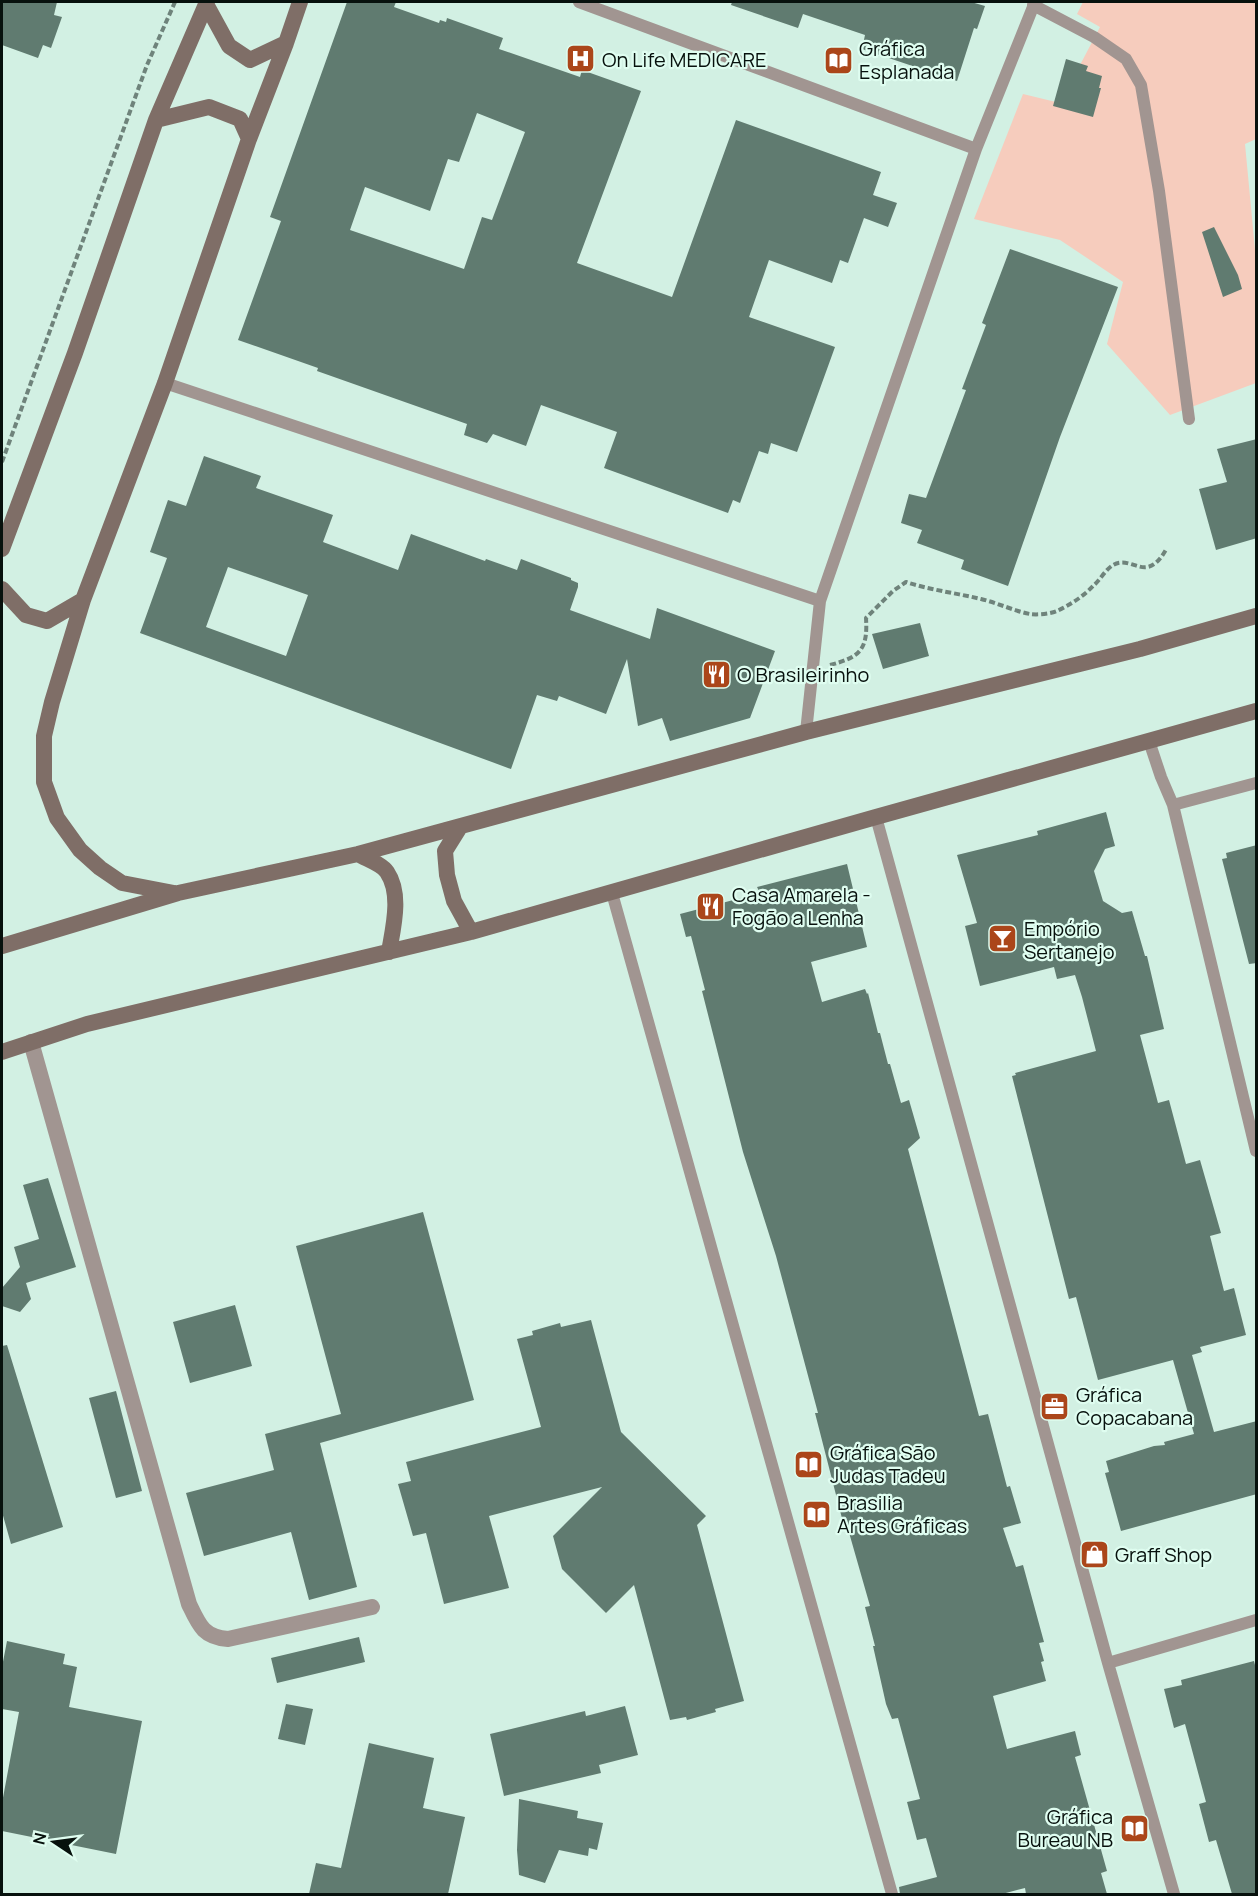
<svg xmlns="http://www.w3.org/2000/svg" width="1258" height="1896" font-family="Manrope,sans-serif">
  <rect width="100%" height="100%" fill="#d2f0e3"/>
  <path fill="#f6ccbd" d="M1083 2H1256V139L1245 144 1256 260V383L1170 415 1107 344 1123 282 1060 240 974 219 1023 94 1060 103 1100 27 1077 14Z"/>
  <path fill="#607b70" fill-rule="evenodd" d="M2 2H57L54 15 62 17 51 48 43 45 38 58 2 45Z
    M347 2H396L394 7 439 23 440 20 446 22 447 18 503 38 499 49 580 77 582 70 641 91 577 263 672 297 736 120 881 172 873 195 897 203 888 227 864 218 848 263 840 260 832 283 769 260 749 317 835 347 797 452 771 443 768 454 759 451 740 503 733 500 728 513 604 468 617 432 541 405 526 446 493 434 487 443 464 435 467 424 317 371 318 368 238 340 281 221 270 217ZM477 113 525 132 492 220 482 217 464 269 350 230 365 187 430 211 448 159 459 162Z
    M732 2H971L985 6 977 29 974 28 957 81 862 49 865 35 803 14 798 28 731 5Z
    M1066 59 1088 66 1086 71 1102 76 1099 88H1101L1093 117 1053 106Z
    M1214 227 1238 275 1242 289 1223 297 1202 232Z
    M1010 249 1118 287 1060 437 1008 586 961 569 964 560 917 543 922 530 901 523 909 494 926 498 966 390 962 389 986 325 982 323Z
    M1257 439V538L1216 550 1199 489 1227 482 1217 449Z
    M204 456 261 476 256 488 333 515 323 542 398 570 411 534 485 561 486 559 517 570 521 559 571 578V580L578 583V587L570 610 650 639 657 608 775 651 750 718 670 741 662 718 638 726 627 659 606 714 559 696 557 701 537 695 511 769 140 633 167 558 150 552 168 500 186 506ZM228 567 308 595 286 656 206 627Z
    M920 623 929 656 883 669 872 634Z
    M1106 812 1115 846 1105 849 1094 871 1103 901 1122 913 1132 911 1145 956H1147L1164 1029 1140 1035 1158 1103 1169 1100 1186 1164 1200 1160 1221 1233 1210 1236 1224 1291 1234 1288 1246 1335 1200 1347 1202 1352 1192 1355 1214 1432 1257 1421V1494L1121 1531 1105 1473 1109 1472 1106 1461 1154 1446 1165 1445 1164 1442 1194 1434 1173 1360 1098 1380 1076 1297 1069 1299 1012 1076 1016 1075 1015 1073 1096 1051 1082 997 1075 975 1057 979 1054 967 980 986 965 926 977 923 957 855 1038 835 1037 831Z
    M1257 845V963L1249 964 1222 859 1227 858 1226 853Z
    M847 864 867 947 811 962 822 1002 865 989 867 994 868 993 878 1033H880L888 1064H890L901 1103 909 1100 920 1138 908 1149 979 1416 988 1414 1007 1487 1010 1486 1021 1523 1003 1528 1016 1567 1023 1565 1044 1642 1039 1643 1044 1661 1041 1662 1046 1681 993 1696 1007 1749 1075 1731 1081 1755 1075 1757 1107 1871 1101 1873 1107 1894H1026L1025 1888 1002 1894H900L899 1887 937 1877 926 1838 917 1840 907 1802 920 1799 898 1718 892 1719 886 1704 873 1646H875L865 1607 870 1606 848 1529 845 1530 815 1413H818L776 1256 743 1152 702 991 705 990 691 936 686 937 680 914 760 893 757 887Z
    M48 1178 76 1267 26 1283 31 1299 20 1312 2 1306V1288L20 1267 14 1247 39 1239 23 1185Z
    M423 1212 474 1400 320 1443 357 1587 309 1600 291 1532 204 1556 186 1493 274 1470 265 1434 341 1414 296 1246Z
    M235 1305 252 1366 190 1383 173 1322Z
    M591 1320 621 1432 706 1516 697 1525 744 1701 715 1709 716 1712 687 1720 686 1717 670 1720 634 1585 606 1613 562 1569 553 1536 602 1487 489 1516 509 1588 444 1604 426 1533 413 1536 398 1484 411 1481 406 1462 541 1427 517 1339 533 1335 532 1331 560 1323 561 1327Z
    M7 1345 63 1527 11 1544 2 1512V1346Z
    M116 1391 142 1491 116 1498 89 1398Z
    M359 1637 365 1662 277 1683 271 1658Z
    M7 1641 65 1654 63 1664 77 1667 69 1707 142 1721 116 1854 2 1831V1803L19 1712 2 1709V1667Z
    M1254 1661 1257 1673V1894H1232L1216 1840 1209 1842 1199 1804 1206 1802 1185 1724 1174 1728 1164 1689 1182 1685 1181 1680Z
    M286 1704 313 1709 305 1745 278 1739Z
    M625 1706 638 1755 599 1765 601 1773 504 1796 490 1734 585 1711 586 1716Z
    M369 1743 434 1758 423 1808 465 1817 448 1894H309L316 1863 341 1868Z
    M519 1799 578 1811 577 1818 603 1823 597 1850 589 1848 588 1856 559 1850 545 1883 519 1875 517 1850Z"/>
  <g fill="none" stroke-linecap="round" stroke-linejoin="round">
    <path stroke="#6f837b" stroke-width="4" stroke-dasharray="6 3" stroke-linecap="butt" d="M2 462 147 65 175 2
      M830 665C860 657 868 650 866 618L893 591 906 582C930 590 956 593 981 599 998 603 1014 611 1030 614 1037 615 1050 614 1057 611 1070 605 1084 596 1094 585 1100 580 1106 569 1113 565 1133 554 1146 586 1167 548"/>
    <path stroke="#a19591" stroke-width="12" d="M579 2 976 149
      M1033 5 1094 37 1126 59 1141 85 1159 191 1189 419
      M165 383 820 601
      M806 732 820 601 976 149 1035 2
      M1149 741 1161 777 1173 805 1256 1151
      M1173 805 1256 783
      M876 817 1108 1663 1174 1894
      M612 893 892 1894
      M1108 1663 1256 1620"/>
    <path stroke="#a19591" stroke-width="16" d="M31 1042 189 1604C199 1625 203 1637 228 1639L372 1607"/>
    <path stroke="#7f6e67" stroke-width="16" d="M206 4 229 46 250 60 286 43
      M156 120 209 107 240 119 249 139
      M2 549 75 353 156 120 207 2
      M2 589 26 615 47 621 83 600
      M460 827 445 851 447 875 454 901 471 932
      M358 854C366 859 382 864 387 872 402 894 393 928 389 952
      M174 893 122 883 100 868 80 850 57 818 44 782V736L52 702 83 600 165 383 249 139 286 43 300 2
      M2 946 178 893 358 854 806 732 1140 649 1256 616
      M2 1052 87 1024 471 932 876 817 1256 711"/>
  </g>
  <defs>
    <symbol id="hospital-square" viewBox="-11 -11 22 22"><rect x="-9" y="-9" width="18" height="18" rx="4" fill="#ab461a" stroke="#dffdf0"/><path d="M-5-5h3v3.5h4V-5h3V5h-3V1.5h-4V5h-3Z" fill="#fff"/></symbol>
    <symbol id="library-square" viewBox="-11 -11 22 22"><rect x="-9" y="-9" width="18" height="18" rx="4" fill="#ab461a" stroke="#dffdf0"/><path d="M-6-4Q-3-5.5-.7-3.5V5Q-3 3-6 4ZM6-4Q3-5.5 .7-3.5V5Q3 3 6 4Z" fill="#fff"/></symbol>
    <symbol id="restaurant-square" viewBox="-11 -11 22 22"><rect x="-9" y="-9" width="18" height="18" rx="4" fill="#ab461a" stroke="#dffdf0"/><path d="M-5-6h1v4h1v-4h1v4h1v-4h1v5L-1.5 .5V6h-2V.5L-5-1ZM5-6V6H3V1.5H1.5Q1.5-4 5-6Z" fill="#fff"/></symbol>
    <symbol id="bar-square" viewBox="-11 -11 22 22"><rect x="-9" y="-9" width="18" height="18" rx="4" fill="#ab461a" stroke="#dffdf0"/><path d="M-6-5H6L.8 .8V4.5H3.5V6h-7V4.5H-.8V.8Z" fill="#fff"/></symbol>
    <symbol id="office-square" viewBox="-11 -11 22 22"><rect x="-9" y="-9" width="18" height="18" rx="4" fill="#ab461a" stroke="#dffdf0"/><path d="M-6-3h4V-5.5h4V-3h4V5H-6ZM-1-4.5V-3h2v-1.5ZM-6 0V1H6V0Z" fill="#fff"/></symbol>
    <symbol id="shop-square" viewBox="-11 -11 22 22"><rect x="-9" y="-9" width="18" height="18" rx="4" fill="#ab461a" stroke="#dffdf0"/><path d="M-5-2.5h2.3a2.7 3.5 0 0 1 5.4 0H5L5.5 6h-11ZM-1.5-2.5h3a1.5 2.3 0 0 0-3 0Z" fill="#fff"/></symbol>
  </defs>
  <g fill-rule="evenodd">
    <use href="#hospital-square" x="564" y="42" width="33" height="33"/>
    <use href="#library-square" x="822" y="44" width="33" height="33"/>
    <use href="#restaurant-square" x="700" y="658" width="33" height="33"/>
    <use href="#restaurant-square" x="694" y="890" width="33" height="33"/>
    <use href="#bar-square" x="986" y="922" width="33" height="33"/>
    <use href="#office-square" x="1038" y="1390" width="33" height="33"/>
    <use href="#library-square" x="792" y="1448" width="33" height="33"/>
    <use href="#library-square" x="800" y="1498" width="33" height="33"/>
    <use href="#shop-square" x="1078" y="1538" width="33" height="33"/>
    <use href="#library-square" x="1118" y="1812" width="33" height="33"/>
  </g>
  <g text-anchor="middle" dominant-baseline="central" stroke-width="4.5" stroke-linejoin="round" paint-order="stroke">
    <g font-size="20" fill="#07110d" stroke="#dffdf0" text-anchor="start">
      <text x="859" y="48">Gráfica<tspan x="859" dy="23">Esplanada</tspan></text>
      <text x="602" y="59">On Life MEDICARE</text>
      <text x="737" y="674">O Brasileirinho</text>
      <text x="732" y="894">Casa Amarela -<tspan x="732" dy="23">Fogão a Lenha</tspan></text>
      <text x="1024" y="928">Empório<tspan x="1024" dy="23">Sertanejo</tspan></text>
      <text x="1076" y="1394">Gráfica<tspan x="1076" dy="23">Copacabana</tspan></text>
      <text x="830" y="1452">Gráfica São<tspan x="830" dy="23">Judas Tadeu</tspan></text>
      <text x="837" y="1502">Brasilia<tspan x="837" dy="23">Artes Gráficas</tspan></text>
      <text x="1115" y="1554">Graff Shop</text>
      <text x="1113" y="1816" text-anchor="end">Gráfica<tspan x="1113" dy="23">Bureau NB</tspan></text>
    </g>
  </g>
  <rect width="1258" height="1896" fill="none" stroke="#07110d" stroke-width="6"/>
  <g transform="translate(54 1842) rotate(283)" stroke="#dffdf0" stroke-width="4.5" paint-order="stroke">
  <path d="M0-4.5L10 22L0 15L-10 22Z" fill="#07110d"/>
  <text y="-9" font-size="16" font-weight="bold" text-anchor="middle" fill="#07110d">N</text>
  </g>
</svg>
